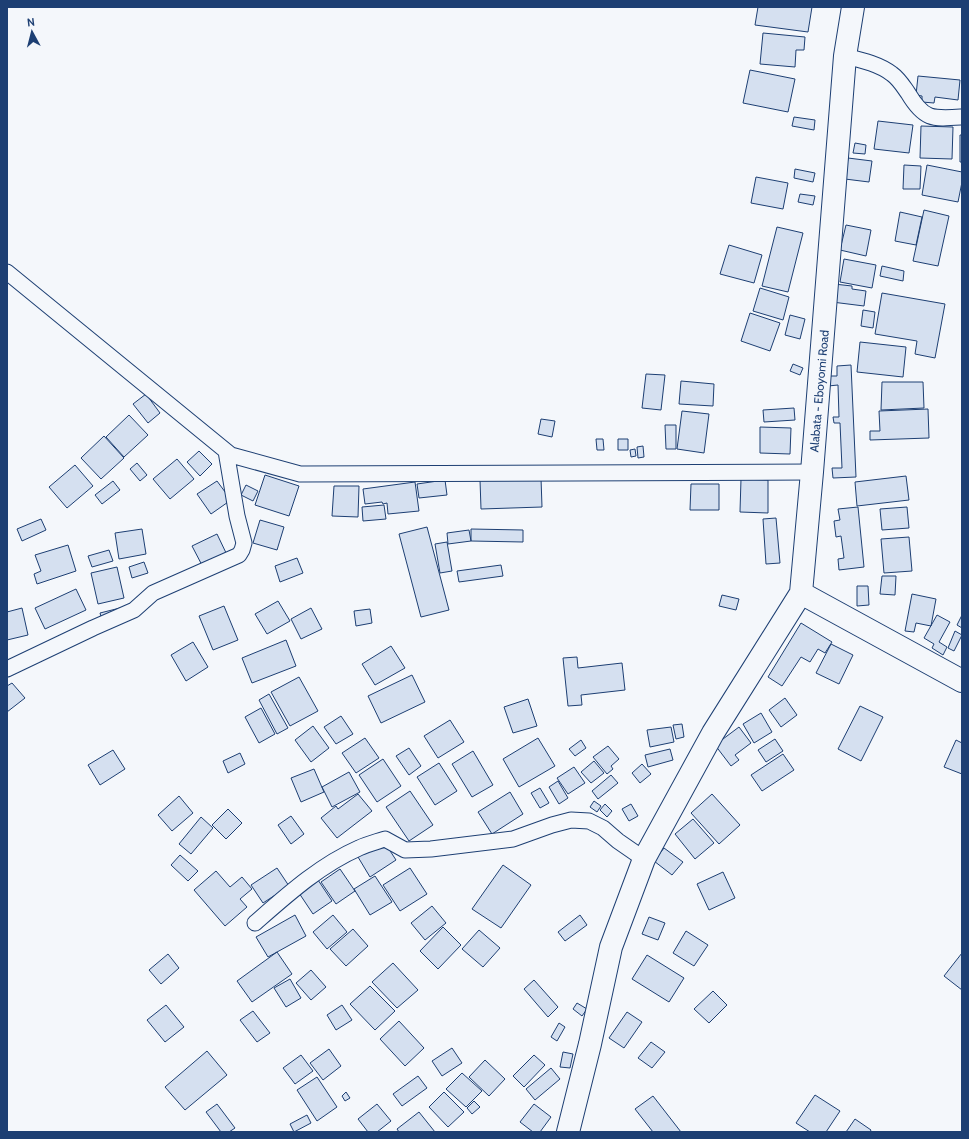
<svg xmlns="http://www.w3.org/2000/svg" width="969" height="1139" font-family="Cabin,sans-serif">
  <rect width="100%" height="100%" fill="#f4f7fb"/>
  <path fill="#d5e0f0" stroke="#1d3f73" d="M758 7H812L808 32 755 25Z
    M763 33 805 37 804 50H796L795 67 760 64Z
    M750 70 795 79 788 112 743 103Z
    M918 76 960 80 958 100 935 97 934 103 922 102V96L916 95Z
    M794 117 815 120 814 130 792 126Z
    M878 121 913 125 909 153 874 149Z
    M921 126 953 127 952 159 920 158Z
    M960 135H962V162H960Z
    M855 143 866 145 865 154 853 153Z
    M848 158 872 161 869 182 845 179Z
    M904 165 921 166 920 189H903Z
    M927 165 962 172V182L958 202 922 195Z
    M795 169 815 173 813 182 794 178Z
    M756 177 788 183 783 209 751 203Z
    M800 194 815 196 813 205 798 202Z
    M924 210 949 216 938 266 913 261Z
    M900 212 922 217 916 245 895 241Z
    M846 225 871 230 866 256 840 250Z
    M777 227 803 233 788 292 762 286Z
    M729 245 762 255 754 283 720 274Z
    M844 259 876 265 872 288 840 282Z
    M882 266 904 271 903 281 880 276Z
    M834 284 852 286V289L866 291 864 306 832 302Z
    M760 288 789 297 783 320 753 311Z
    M882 293 945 304 935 358 915 354 917 341 875 334Z
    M863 310 875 312 873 328 861 326Z
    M750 313 780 323 770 351 741 341Z
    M790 315 805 319 800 339 785 335Z
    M860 342 906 347 903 377 857 372Z
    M793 364 803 368 800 375 790 371Z
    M851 365 856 477 833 478 832 468H842L840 423H834L833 417H839L838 385 828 386V376H837V366Z
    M646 374 665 375 661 410 642 408Z
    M681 381 714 384 713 406 679 404Z
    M882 382H923L924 408 881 410Z
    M146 394 160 413 148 423 133 404Z
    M794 408 795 420 764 422 763 410Z
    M928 409 929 438 870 440V431H880L879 411Z
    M682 411 709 414 704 453 677 449Z
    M129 415 148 435 124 457 106 437Z
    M541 419 555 421 552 437 538 434Z
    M665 425H676V449H666Z
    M760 427 791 428 790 454 760 453Z
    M104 436 124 458 101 479 81 458Z
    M596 439H603L604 450H597Z
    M618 439H628V450H618Z
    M643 446 644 457 638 458 637 447Z
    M635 449 636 456 631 457 630 450Z
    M199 451 212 464 200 476 187 462Z
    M177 459 194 479 170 499 153 479Z
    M137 463 147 475 140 481 130 469Z
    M75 465 93 486 67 508 49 487Z
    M265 475 299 486 289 516 255 505Z
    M906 476 909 500 857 506 855 482Z
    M541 478 542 507 481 509 480 480Z
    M741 479 768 480V513L740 512Z
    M445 480 447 495 419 498 417 484Z
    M113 481 120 490 102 504 95 495Z
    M217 481 231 500 211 514 197 494Z
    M415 482 419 511 388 514 387 503 383 504 382 502 365 504 363 489Z
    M691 484H719V510H690Z
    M246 485 258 491 253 501 241 495Z
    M334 486H359L358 517 332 516Z
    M384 505 386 519 363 521 362 507Z
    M858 507 864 567 839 570 838 559 844 558 841 536 836 537 834 521 840 520 838 509Z
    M907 507 909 528 882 530 880 509Z
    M776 518 780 563 766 564 763 519Z
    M41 519 46 530 22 541 17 529Z
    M260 520 284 527 277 550 253 543Z
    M427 527 449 610 421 617 399 534Z
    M142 529 146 554 119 559 115 533Z
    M471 529 523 530V542L471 541Z
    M469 530 471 541 448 544 447 533Z
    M217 534 228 557 204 569 192 546Z
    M909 537 912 571 884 573 881 539Z
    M447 542 452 571 440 573 435 544Z
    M68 545 76 571 37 584 34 574 41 571 35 555Z
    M109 550 113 561 92 567 88 556Z
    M297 558 303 573 280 582 275 566Z
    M144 562 148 573 132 578 129 567Z
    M501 565 503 576 459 582 457 571Z
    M117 567 124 598 98 604 91 573Z
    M882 576H896L895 595 880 594Z
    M857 586H868L869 605 857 606Z
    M76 589 86 610 45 629 35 608Z
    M912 594 936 599 931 626 916 623 914 632 905 631Z
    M722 595 739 599 736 610 719 606Z
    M278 601 290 621 267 634 255 614Z
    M224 606 238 640 213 650 199 616Z
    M22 608 28 635 7 640V612Z
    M120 608 122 615 102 620 100 613Z
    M311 608 322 629 301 639 291 619Z
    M370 609 372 623 356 626 354 611Z
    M937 615 950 622 939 642 947 647 943 655 932 648 934 644 924 638Z
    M962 615V628L957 625Z
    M801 623 832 642 825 653 818 649 810 662 801 657 782 686 768 677Z
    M955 631 962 635 954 651 948 648Z
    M286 640 296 666 252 683 242 658Z
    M193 642 208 667 186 681 171 655Z
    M831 644 853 655 839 684 816 673Z
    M391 646 405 668 375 685 362 664Z
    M577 657 578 668 622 663 625 690 581 695 582 705 568 706 563 658Z
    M412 675 425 702 381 723 368 696Z
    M299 677 318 711 290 726 271 692Z
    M12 683 25 698 7 712V686Z
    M269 694 288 728 277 734 259 700Z
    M785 698 797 715 781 727 769 710Z
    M528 699 537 726 513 733 504 707Z
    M860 706 883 717 861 761 838 749Z
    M261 708 275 734 259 743 245 717Z
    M761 713 772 732 754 743 743 724Z
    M341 716 353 734 336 744 324 727Z
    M450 720 464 742 438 758 424 736Z
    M682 724 684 737 676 739 673 725Z
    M313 726 329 748 311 762 295 740Z
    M671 727 674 742 650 747 647 730Z
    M739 727 751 743 735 755 739 760 731 766 715 745Z
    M365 738 379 758 356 773 342 753Z
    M538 738 555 766 519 787 503 759Z
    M775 739 783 751 766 762 758 750Z
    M581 740 586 748 575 756 569 749Z
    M956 740 962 743V774L944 767Z
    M608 746 619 759 611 766 613 769 607 774 593 757Z
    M409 748 421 766 409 775 396 756Z
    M670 749 673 760 648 767 645 755Z
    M113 750 125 769 100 785 88 765Z
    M473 751 493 785 472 797 452 764Z
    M240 753 245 764 228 773 223 761Z
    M783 754 794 770 762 791 751 775Z
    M383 759 401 786 377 802 359 775Z
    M594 761 604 773 591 783 581 772Z
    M439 763 457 791 435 805 417 777Z
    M642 764 651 774 640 783 632 773Z
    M574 767 585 783 568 794 557 778Z
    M314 769 324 792 301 802 291 778Z
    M349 772 360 792 332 807 322 787Z
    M611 775 618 783 598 799 592 791Z
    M558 781 568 798 559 804 549 787Z
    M540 788 549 803 540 808 531 793Z
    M410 791 433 825 409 841 386 807Z
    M510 792 523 814 492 834 478 812Z
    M358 794 372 811 337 838 321 818 336 806 338 809Z
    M712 794 740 825 719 844 691 813Z
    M179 796 193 813 172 831 158 815Z
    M594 801 601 806 597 812 590 807Z
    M605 804 612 811 607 817 600 810Z
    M631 804 638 816 629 821 622 809Z
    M228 809 242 823 226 839 212 825Z
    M291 816 304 834 291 844 278 825Z
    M201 817 213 828 191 854 179 844Z
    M693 819 714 843 695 859 675 834Z
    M383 840 396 860 370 877 358 857Z
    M664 848 683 862 672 875 654 861Z
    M180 855 198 871 188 881 171 865Z
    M503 865 531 885 501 928 472 909Z
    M277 868 289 886 263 903 251 885Z
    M410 868 427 894 400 911 383 885Z
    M340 869 355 891 336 904 321 882Z
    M216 871 230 887 242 877 252 889 240 899 247 907 225 926 194 890Z
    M723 872 735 898 709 910 697 884Z
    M375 876 392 902 370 915 354 889Z
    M318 880 332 901 313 914 299 893Z
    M432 906 446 923 425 940 411 923Z
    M295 915 306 936 268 957 256 937Z
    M333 915 347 932 327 949 313 932Z
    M580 915 587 925 565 941 558 932Z
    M649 917 665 923 658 940 642 934Z
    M443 927 461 945 438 969 420 951Z
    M353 929 368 946 346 966 330 949Z
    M479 930 500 948 483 967 462 949Z
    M686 931 708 945 694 966 673 953Z
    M277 952 292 974 252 1002 237 981Z
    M962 953V990L944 976Z
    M168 954 179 968 161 984 149 970Z
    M647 955 684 978 669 1002 632 979Z
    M393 963 418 990 397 1008 372 982Z
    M311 970 326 987 311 1000 296 983Z
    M290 979 301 998 286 1007 274 988Z
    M534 980 558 1007 548 1017 524 989Z
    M370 986 395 1011 375 1030 350 1004Z
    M713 991 727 1005 709 1023 694 1009Z
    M577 1003 587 1009 582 1016 573 1009Z
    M166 1005 184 1027 165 1042 147 1020Z
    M342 1005 352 1020 336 1030 327 1015Z
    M253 1011 270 1033 257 1042 240 1020Z
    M627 1012 642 1022 624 1048 609 1038Z
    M399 1021 424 1048 405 1066 380 1039Z
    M559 1023 565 1027 557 1041 551 1037Z
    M651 1042 665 1052 652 1068 638 1058Z
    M452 1048 462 1063 442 1076 432 1061Z
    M329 1049 341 1066 323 1080 310 1063Z
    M207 1051 227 1075 185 1110 165 1087Z
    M563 1052 573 1054 570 1068 560 1067Z
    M301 1055 313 1071 295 1084 283 1068Z
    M534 1055 545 1065 524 1087 513 1076Z
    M485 1060 505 1079 489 1096 469 1077Z
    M551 1068 560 1079 535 1100 526 1089Z
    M462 1073 482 1091 466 1107 446 1089Z
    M418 1076 427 1088 402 1106 393 1094Z
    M317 1077 337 1107 317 1121 297 1090Z
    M346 1092 350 1098 345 1101 342 1096Z
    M444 1092 464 1112 448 1127 429 1107Z
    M815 1095 840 1111 826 1132H810L796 1123Z
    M653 1096 681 1132H653L635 1109Z
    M474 1101 480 1107 472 1114 467 1108Z
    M217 1104 235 1128 229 1132H221L206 1112Z
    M377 1104 391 1121 377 1132H368L358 1119Z
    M534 1104 551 1117 540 1132H533L520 1122Z
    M419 1112 435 1132H399L397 1129Z
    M307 1115 311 1123 294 1132 290 1124Z
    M855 1119 871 1130 870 1132H846Z"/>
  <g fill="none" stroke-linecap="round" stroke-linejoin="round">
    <defs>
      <path id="minor" d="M845 56C861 60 879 64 892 74 899 79 903 86 908 93 924 120 932 119 962 117
        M7 272 231 455 300 474 812 472
        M7 669 93 628 134 610 153 593 239 555 242 550 244 543 237 516 226 451
        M255 923C287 895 320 865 359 848 367 844 376 842 385 839L405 850 431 849 513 839 552 825 571 820 589 821 603 828 618 841 644 859"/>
      <path id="secondary" d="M853 7 845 56 812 472 801 593 962 681
        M568 1132 590 1044 611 947 644 859 713 733 801 593"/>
    </defs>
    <use href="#minor" stroke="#1d3f73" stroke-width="17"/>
    <use href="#secondary" stroke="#1d3f73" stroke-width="24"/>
    <use href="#minor" stroke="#f4f7fb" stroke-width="15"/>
    <use href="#secondary" stroke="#f4f7fb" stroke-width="22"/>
  </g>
  <g text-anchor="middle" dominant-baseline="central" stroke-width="3" stroke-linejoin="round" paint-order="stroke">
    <g font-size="12" fill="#1d3f73" stroke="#f4f7fb">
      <text transform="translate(819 391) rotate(-85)">Alabata - Eboyomi Road</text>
    </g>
  </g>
  <rect width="969" height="1139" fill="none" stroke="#1d3f73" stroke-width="16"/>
  <g transform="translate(32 32) rotate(353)" stroke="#f4f7fb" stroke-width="3" paint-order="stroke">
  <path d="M0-3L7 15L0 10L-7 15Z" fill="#1d3f73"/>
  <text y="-6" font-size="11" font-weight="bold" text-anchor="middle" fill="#1d3f73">N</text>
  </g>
</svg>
